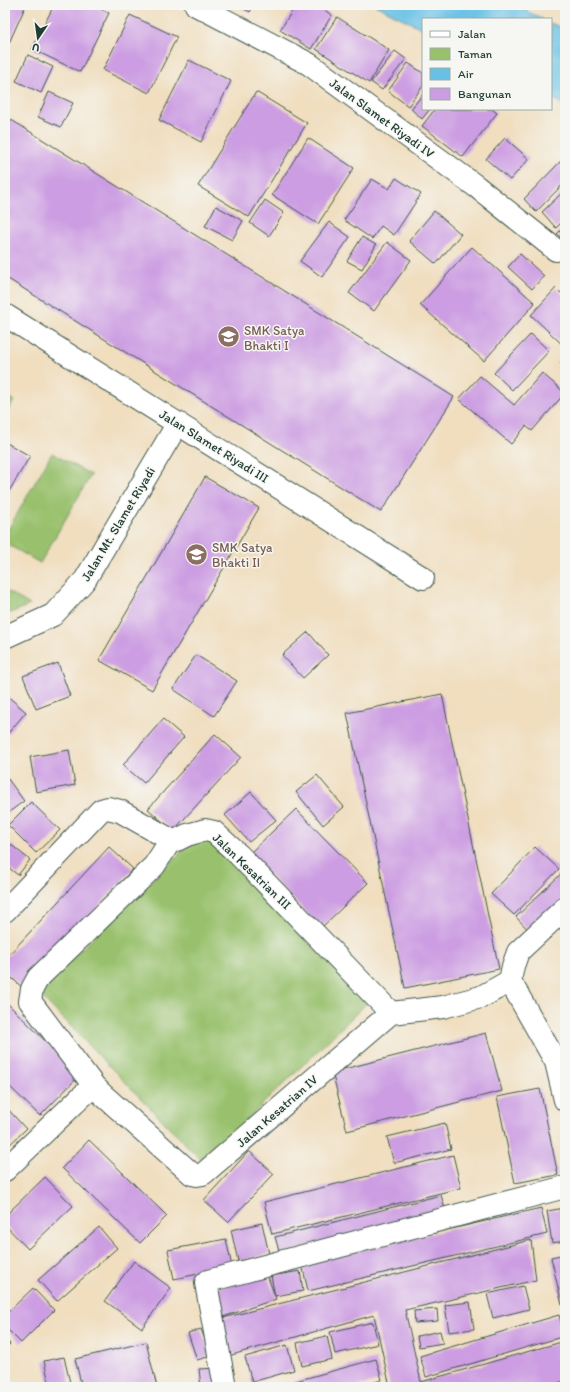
<svg xmlns="http://www.w3.org/2000/svg" width="570" height="1392" font-family="Itim,sans-serif">
  <rect width="100%" height="100%" fill="#f6f6f2"/>
  <filter id="ink" filterUnits="userSpaceOnUse"><feTurbulence type="fractalNoise" baseFrequency=".025" numOctaves="2"/><feDisplacementMap in="SourceGraphic" scale="8" xChannelSelector="R" yChannelSelector="G"/><feConvolveMatrix kernelMatrix="1 2 1 2 8 2 1 2 1" color-interpolation-filters="sRGB"/></filter>
  <filter id="wash" filterUnits="userSpaceOnUse"><feTurbulence type="fractalNoise" baseFrequency=".012" numOctaves="4" result="noise"/><feDisplacementMap in="SourceGraphic" scale="16" xChannelSelector="R" yChannelSelector="G"/><feGaussianBlur stdDeviation="0.9" result="paint"/><feColorMatrix in="noise" values="0 0 0 0 0 0 0 0 0 0 0 0 0 0 0 0 0 1.4 0 .05"/><feComposite in="paint" operator="in"/></filter>
  <g filter="url(#wash)">
    <rect width="100%" height="100%" fill="#f0debf"/>
    <path fill="#99c16d" stroke="#5c7f50" d="M5 395 14 401 5 416Z
      M52 453 91 475 40 563 5 543V535Z
      M5 590 30 605 5 615Z
      M201 833 367 1003 203 1162 37 992Z"/>
    <path fill="#68c1e5" stroke="#447f8c" d="M375 5H514L543 19H423V29Z
      M551 23 565 29V106L551 97Z"/>
    <g id="blocks">
      <path fill="#cc9de2" d="M5 5H26L9 43 5 42Z
        M54 5H93L109 13 80 72 32 49Z
        M236 5H254L250 12Z
        M296 5H316L332 15 311 49 280 30Z
        M130 15 177 37 149 93 103 70Z
        M337 17 389 50 369 83 316 49Z
        M395 51 406 59 382 90 371 82Z
        M28 55 53 67 41 93 16 81Z
        M189 60 231 81 201 142 159 120Z
        M408 63 423 73V86L408 106 388 91Z
        M49 92 73 103 61 127 38 117Z
        M256 92 307 123 249 217 198 186Z
        M423 94V109H430L422 119 411 109Z
        M435 109H492L497 113 463 157 422 126Z
        M5 116 454 397 381 512 5 277Z
        M308 138 354 168 318 224 272 195Z
        M505 138 529 159 510 180 486 159Z
        M561 161 565 166V182L536 212 524 199Z
        M396 178 421 194 394 235 381 226 372 239 344 220 372 179 389 189Z
        M565 190V219L556 228 542 212Z
        M265 200 284 213 269 236 250 223Z
        M216 206 243 221 232 240 205 226Z
        M434 211 461 234 436 264 409 241Z
        M329 222 350 237 322 277 300 261Z
        M565 226V241L557 234Z
        M362 237 376 245 362 269 347 261Z
        M387 242 411 260 374 311 349 293Z
        M472 247 535 303 484 361 420 305Z
        M520 254 544 276 532 289 508 267Z
        M556 288 565 297V347L531 315Z
        M531 334 549 351 512 390 494 373Z
        M565 357V368L560 363Z
        M542 373 565 393 532 431 526 426 511 444 459 399 480 376 514 405Z
        M5 442 30 456 5 498Z
        M205 477 259 508 152 690 99 660Z
        M308 632 328 655 303 678 282 655Z
        M196 655 237 681 214 716 173 689Z
        M58 663 70 696 36 709 23 676Z
        M5 694 26 712 5 737Z
        M442 694 499 969 405 988 347 713Z
        M163 719 184 737 144 783 123 765Z
        M215 734 241 757 173 831 148 809Z
        M69 750 75 785 36 792 30 757Z
        M5 775 24 801 5 815Z
        M317 775 344 807 323 825 296 792Z
        M251 792 276 820 249 842 225 815Z
        M31 802 60 830 36 853 8 825Z
        M296 809 368 883 321 928 249 854Z
        M5 840 30 860 18 875 5 865Z
        M109 847 133 869 23 988 5 972V959Z
        M535 847 559 869 514 915 491 894Z
        M565 870V904L533 935 516 917Z
        M5 1001 80 1075 40 1116 5 1082Z
        M486 1033 502 1091 347 1131 332 1072Z
        M540 1089 558 1175 515 1183 497 1097Z
        M5 1106 26 1129 5 1149Z
        M445 1123 451 1149 394 1163 387 1137Z
        M89 1140 167 1216 140 1243 62 1168Z
        M249 1151 274 1174 228 1222 204 1200Z
        M453 1155 461 1188 272 1234 264 1202Z
        M45 1177 73 1206 28 1249 5 1225V1216Z
        M441 1195 446 1212 280 1254 275 1237Z
        M541 1208 547 1234 308 1291 302 1264Z
        M565 1208V1241L552 1243 547 1211Z
        M262 1223 269 1254 238 1261 231 1230Z
        M99 1227 117 1248 57 1301 38 1280Z
        M226 1239 232 1267 174 1279 168 1250Z
        M531 1240 536 1280 405 1310 421 1382 565 1341V1381L542 1387H390L374 1315 228 1356 219 1319Z
        M565 1254V1305H562L551 1257Z
        M134 1261 171 1288 142 1328 105 1301Z
        M300 1271 303 1291 275 1296 271 1276Z
        M266 1272 276 1299 223 1317 213 1290Z
        M523 1286 529 1309 493 1318 487 1294Z
        M33 1288 54 1310 21 1343 5 1327V1315Z
        M470 1302 474 1329 449 1332 445 1305Z
        M437 1309 438 1321 415 1323 414 1311Z
        M559 1315 565 1336 426 1377 420 1356Z
        M373 1322 378 1344 335 1354 330 1332Z
        M201 1329 211 1356 197 1360 188 1333Z
        M440 1331 443 1343 419 1347 417 1336Z
        M327 1336 332 1359 302 1366 297 1343Z
        M5 1339 10 1344 5 1349Z
        M146 1342 157 1387H82L75 1359Z
        M287 1345 294 1370 252 1382 245 1357Z
        M64 1357 71 1387H50L44 1361Z
        M376 1359 382 1380 364 1385 356 1387H274Z
        M218 1368 220 1387H201L199 1369Z"/>
    </g>
  </g>
  <g filter="url(#ink)">
    <use href="#blocks" fill-opacity="0" stroke="#3e5549" stroke-width="1"/>
    <g fill="none" stroke-linecap="round" stroke-linejoin="round">
      <defs>
        <path id="minor" d="M196 5 309 64 477 187 556 250
          M5 315 423 578
          M5 637 53 615 85 580 178 423
          M5 911 101 810 108 808 120 811 171 840H177L187 835 205 830 214 832 239 855 391 1013
          M510 981 556 1062 565 1060
          M556 1062 565 1100
          M94 1086 30 1001 32 989 38 978 154 866 171 840
          M5 1170 81 1097 94 1086 103 1095 192 1174 197 1175 203 1174 391 1013 443 1007 481 997 510 981 513 966 518 952 565 908
          M225 1387 206 1283 208 1281 565 1187"/>
      </defs>
      <use href="#minor" stroke="#3e5549" stroke-width="24"/>
      <use href="#minor" stroke="#fff" stroke-width="22"/>
    </g>
  </g>
  <defs>
    <symbol id="school-disc" viewBox="-11 -11 22 22"><circle r="9.5" fill="#8d6e63" stroke="#f6f6f2"/><path d="M0-5L7-2L0 1L-7-2ZM-4 1L0 2.5L4 1V4Q0 6-4 4Z" fill="#fff"/></symbol>
  </defs>
  <g fill-rule="evenodd">
    <use href="#school-disc" x="216" y="324" width="25" height="25"/>
    <use href="#school-disc" x="184" y="542" width="25" height="25"/>
  </g>
  <g text-anchor="middle" dominant-baseline="central" stroke-width="3" stroke-linejoin="round" paint-order="stroke">
    <g font-size="13" fill="#1f3d34" stroke="#f6f6f2">
      <text transform="translate(382 118) rotate(36)">Jalan Slamet Riyadi IV</text>
      <text transform="translate(214 446) rotate(32)">Jalan Slamet Riyadi III</text>
      <text transform="translate(118 524) rotate(-59)">Jalan Mt. Slamet Riyadi</text>
      <text transform="translate(252 871) rotate(44)">Jalan Kesatrian III</text>
      <text transform="translate(277 1111) rotate(-41)">Jalan Kesatrian IV</text>
    </g>
    <g font-size="13" fill="#785e54" stroke="#f6f6f2" text-anchor="start">
      <text x="244" y="330">SMK Satya<tspan x="244" dy="15">Bhakti I</tspan></text>
      <text x="212" y="547">SMK Satya<tspan x="212" dy="15">Bhakti II</tspan></text>
    </g>
  </g>
  <rect width="570" height="1392" fill="none" stroke="#f6f6f2" stroke-width="20"/>
  <rect x="422" y="18" width="130" height="92" fill="#f6f6f2" stroke="#a0aca6"/>
  <rect x="430" y="31" width="20" height="6" fill="#ffffff" stroke="#a0aca6"/>
  <text x="458" y="38" font-size="12" fill="#1f3d34">Jalan</text>
  <rect x="430" y="48" width="20" height="12" fill="#99c16d" stroke="#a0aca6"/>
  <text x="458" y="58" font-size="12" fill="#1f3d34">Taman</text>
  <rect x="430" y="68" width="20" height="12" fill="#68c1e5" stroke="#a0aca6"/>
  <text x="458" y="78" font-size="12" fill="#1f3d34">Air</text>
  <rect x="430" y="88" width="20" height="12" fill="#cc9de2" stroke="#a0aca6"/>
  <text x="458" y="98" font-size="12" fill="#1f3d34">Bangunan</text>
  <g transform="translate(38 38) rotate(193)" stroke="#f6f6f2" stroke-width="3" paint-order="stroke">
  <path d="M0-3L7 15L0 10L-7 15Z" fill="#1f3d34"/>
  <text y="-6" font-size="11" font-weight="bold" text-anchor="middle" fill="#1f3d34">U</text>
  </g>
</svg>
